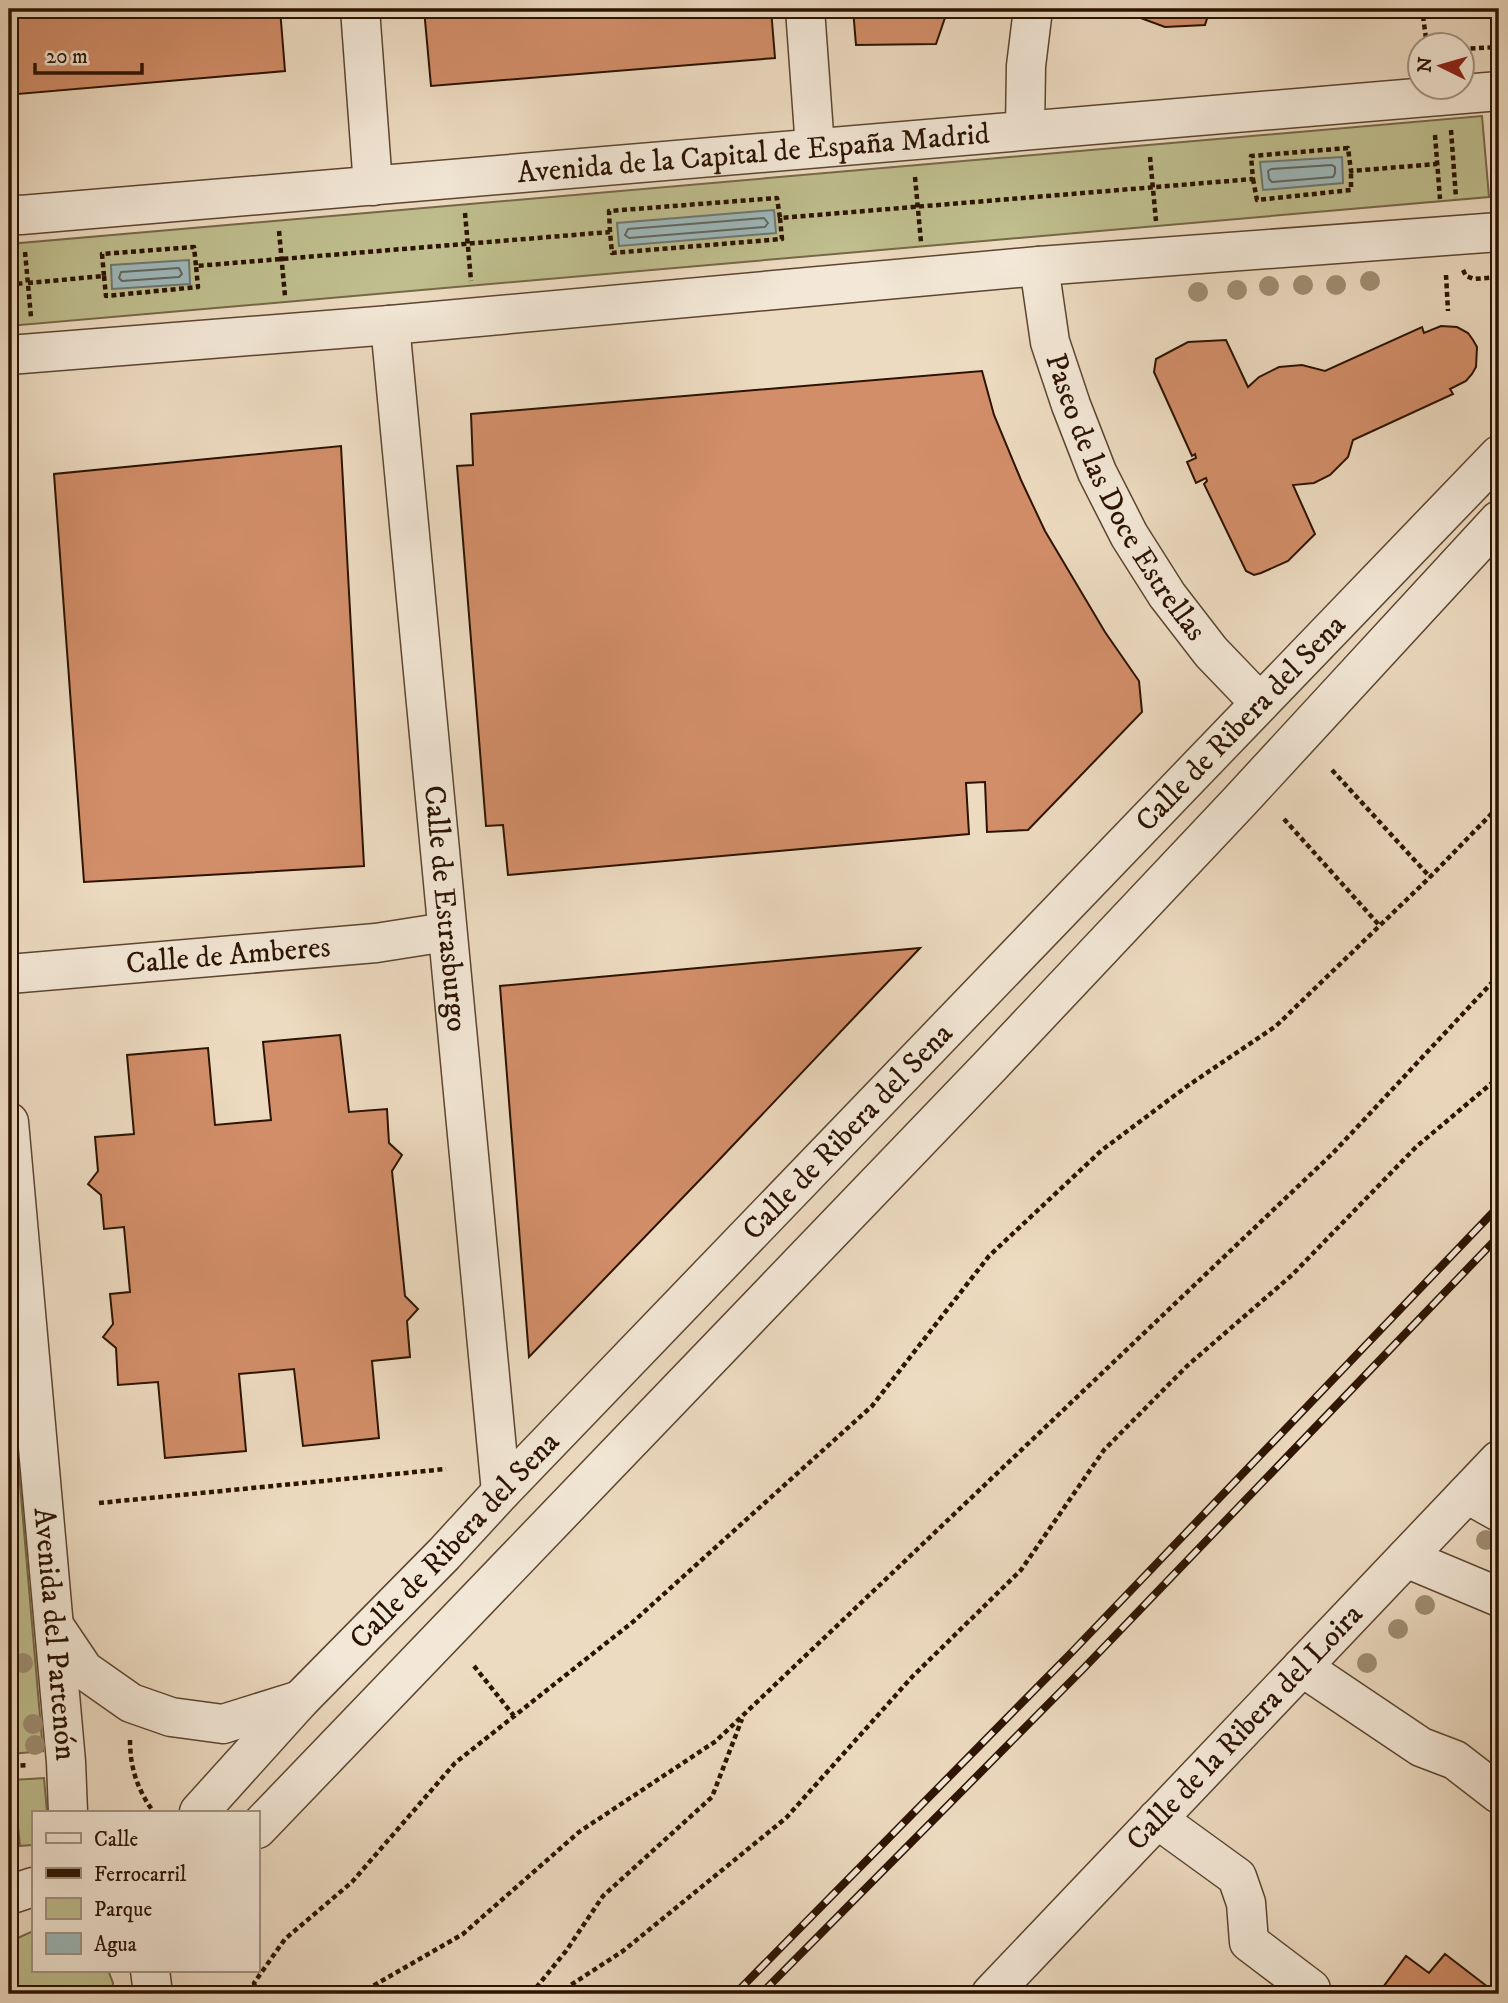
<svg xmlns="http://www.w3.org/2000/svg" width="1508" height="2003" font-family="'IM FELL DW Pica',serif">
  <rect width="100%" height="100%" fill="#eddbc1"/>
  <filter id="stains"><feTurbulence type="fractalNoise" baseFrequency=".00286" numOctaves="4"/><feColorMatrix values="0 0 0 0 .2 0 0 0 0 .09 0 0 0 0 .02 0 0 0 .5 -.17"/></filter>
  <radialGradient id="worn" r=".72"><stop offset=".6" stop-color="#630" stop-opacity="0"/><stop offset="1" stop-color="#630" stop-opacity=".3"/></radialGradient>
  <path fill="#bfbe8e" stroke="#766847" stroke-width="2" d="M1482 116 1489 197 9 326V244Z
    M9 1357 43 1751 11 1754 9 1733Z
    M44 1778 47 1812H33V1845L20 1846 13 1780Z
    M33 1931V1970H108L113 1983 112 1994H9V1942Z"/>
  <path fill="#9db9bc" stroke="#707771" stroke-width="2" d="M1342 157 1343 183 1263 190 1260 162Z
    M774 210 776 233 619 246 617 223Z
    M189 260 190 284 112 289 111 265Z"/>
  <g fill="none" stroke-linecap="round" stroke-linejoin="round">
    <path stroke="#64665e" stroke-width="2" d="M1332 165 1335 167V173L1333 177 1272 182 1269 179 1268 171 1271 169Z
      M764 218 768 223 765 227 629 238 625 235 628 229Z
      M179 268 182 274 179 277 122 281 119 278 121 272Z"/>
  </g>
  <path fill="#d28e69" stroke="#2c1300" stroke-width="2" d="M11 9H280L285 71 18 94Z
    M424 9H771L775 58 431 86Z
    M853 9H948L936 44 856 45Z
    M1125 9H1210L1205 25 1165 27 1124 12Z
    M1441 326 1457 327 1468 333 1473 340 1477 347 1476 367 1472 374 1466 381 1450 389 1453 394 1353 440 1348 457 1330 475 1314 483 1293 485 1315 534 1288 561 1261 573 1254 575 1246 571 1204 484 1207 481 1206 478 1196 483 1187 462 1196 458 1195 454 1192 456 1154 372 1156 359 1188 342 1226 340 1248 387 1259 377 1279 367 1302 365 1325 371 1422 327 1424 333Z
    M982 371 994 415 1021 480 1045 531 1105 632 1139 681 1142 712 1028 830 987 832 985 782 966 783 969 834 508 875 503 825 486 826 457 466 473 465 471 414Z
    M341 446 364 866 84 882 54 474Z
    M920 948 718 1161 529 1357 500 986Z
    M340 1035 349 1112 387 1109 389 1143 402 1155 392 1171 405 1296 418 1309 407 1321 410 1357 372 1361 379 1438 303 1446 294 1369 239 1374 246 1451 165 1458 158 1382 118 1385 116 1348 103 1337 113 1324 110 1294 130 1292 124 1227 104 1229 101 1195 88 1184 98 1171 95 1137 134 1134 127 1055 208 1048 215 1125 271 1120 263 1042Z
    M1445 1954 1497 1994H1378L1406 1956 1429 1973Z"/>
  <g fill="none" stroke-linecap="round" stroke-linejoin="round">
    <defs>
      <g id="minor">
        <path d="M360 9 373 186"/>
        <path d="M805 9 815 148"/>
        <path d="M1025 129 1026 66 1033 9"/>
        <path id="s1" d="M9 214 21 215 1499 91"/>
        <path id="s2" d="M1039 266 1050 342 1071 405 1097 472 1129 535 1167 595 1211 652 1260 703"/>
        <path id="s3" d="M390 325 501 1492"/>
        <path d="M9 355 390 325 1039 266 1499 232"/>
        <path id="s4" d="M9 974 376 943 446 932"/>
        <path id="s5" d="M9 1122 66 1762 68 1812"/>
        <path d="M1467 1494 1499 1512"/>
        <path d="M1406 1558 1499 1597"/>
        <path d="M55 1627 84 1670 131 1703 171 1717 223 1724 300 1700"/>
        <path d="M1302 1667 1421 1747 1455 1760 1499 1794"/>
        <path id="s6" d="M199 1812 300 1700 444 1554 501 1492 1499 455"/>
        <path d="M1157 1819 1237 1877 1246 1903 1249 1942 1311 1989"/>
        <path d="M257 1829 992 1064 1239 802 1499 520"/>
        <path d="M9 1895 33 1887"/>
        <path d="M150 1970 153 1994"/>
        <path id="s7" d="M991 1994 1499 1460"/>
      </g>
    </defs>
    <use href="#minor" stroke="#5c4530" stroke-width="41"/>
    <path stroke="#2c1300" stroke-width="4.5" stroke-dasharray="5 3.5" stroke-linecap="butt" d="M1423 16 1427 46
      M1462 49 1499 47
      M1451 130 1456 198
      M1435 135 1440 199
      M1150 157 1156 221
      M915 177 921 242
      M1253 179 1257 200 1351 190V171
      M465 213 471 281
      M279 231 285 296
      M610 232 609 211 777 198 780 218
      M25 252 31 317
      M1463 270 1466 276 1474 279 1499 277
      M1446 275 1448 311
      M104 276 106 296 198 287 196 266
      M28 283 104 276 102 254 194 247 196 266 610 232 612 253 782 239 780 218 1253 179 1251 156 1348 148 1351 171 1437 164
      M9 285 24 283
      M1332 770 1430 877
      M1284 819 1380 926
      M99 1503 446 1469
      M474 1666 514 1716
      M130 1740C130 1767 137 1789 153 1811
      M12 1766 29 1765
      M257 1994 254 1983 285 1939 352 1882 455 1763 634 1621 872 1406 989 1256 1102 1150 1186 1087 1276 1026 1430 877 1499 806
      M359 1994 463 1934 579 1832 716 1741 1333 1153 1499 975
      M531 1994 566 1951 603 1896 712 1797 742 1719
      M557 1994 623 1951 786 1818 912 1677 1021 1570 1104 1450 1187 1366 1292 1275 1416 1147 1499 1077"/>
    <use href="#minor" stroke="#f3e8d7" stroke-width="38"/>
    <defs>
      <path id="rail" d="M735 1994 1071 1653 1499 1206
        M761 1994 1084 1668 1499 1236"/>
    </defs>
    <use href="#rail" stroke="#2c1300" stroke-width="8"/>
    <use href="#rail" stroke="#f3e8d7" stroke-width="5" stroke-dasharray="16" stroke-linecap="butt"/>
  </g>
  <g fill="#9f8e72">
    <circle cx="1370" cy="281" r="10"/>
    <circle cx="1303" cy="285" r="10"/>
    <circle cx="1336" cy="285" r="10"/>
    <circle cx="1269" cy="286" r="10"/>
    <circle cx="1237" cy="290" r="10"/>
    <circle cx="1198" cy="292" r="10"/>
    <circle cx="1486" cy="1540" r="10"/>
    <circle cx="1425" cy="1605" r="10"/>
    <circle cx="1398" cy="1629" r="10"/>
    <circle cx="23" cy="1663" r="10"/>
    <circle cx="1367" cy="1663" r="10"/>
    <circle cx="33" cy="1724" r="10"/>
    <circle cx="35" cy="1745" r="10"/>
  </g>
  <g text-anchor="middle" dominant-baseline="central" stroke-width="5" stroke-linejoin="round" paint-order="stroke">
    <g font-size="30" fill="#2c1300" stroke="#f3e8d7">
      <text stroke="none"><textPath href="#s1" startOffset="747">Avenida de la Capital de España Madrid</textPath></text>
      <text stroke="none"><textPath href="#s2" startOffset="250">Paseo de las Doce Estrellas</textPath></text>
      <text stroke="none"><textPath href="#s6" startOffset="1507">Calle de Ribera del Sena</textPath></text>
      <text stroke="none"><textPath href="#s3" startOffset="586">Calle de Estrasburgo</textPath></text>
      <text stroke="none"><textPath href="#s4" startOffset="220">Calle de Amberes</textPath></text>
      <text stroke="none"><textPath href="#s6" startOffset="940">Calle de Ribera del Sena</textPath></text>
      <text stroke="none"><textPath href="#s6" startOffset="373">Calle de Ribera del Sena</textPath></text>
      <text stroke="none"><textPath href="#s5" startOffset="514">Avenida del Partenón</textPath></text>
      <text stroke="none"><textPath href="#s7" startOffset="368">Calle de la Ribera del Loira</textPath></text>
    </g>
  </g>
  <rect width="1508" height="2003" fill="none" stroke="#eddbc1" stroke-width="35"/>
  <rect x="10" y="10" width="1487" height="1982" fill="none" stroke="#2c1300" stroke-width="3.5"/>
  <rect x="18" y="18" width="1473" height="1968" fill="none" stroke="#2c1300" stroke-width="2"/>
  <rect x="32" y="1811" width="228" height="161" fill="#f3e8d7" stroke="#a39381" stroke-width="2"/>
  <rect x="46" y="1833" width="35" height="10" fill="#f3e8d7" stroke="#a39381" stroke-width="2"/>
  <text x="94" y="1846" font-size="21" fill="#2c1300">Calle</text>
  <rect x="46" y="1868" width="35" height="10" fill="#2c1300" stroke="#a39381" stroke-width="2"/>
  <text x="94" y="1881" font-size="21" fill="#2c1300">Ferrocarril</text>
  <rect x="46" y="1898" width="35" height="21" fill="#bfbe8e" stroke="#a39381" stroke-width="2"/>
  <text x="94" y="1916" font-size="21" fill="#2c1300">Parque</text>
  <rect x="46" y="1933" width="35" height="21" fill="#9db9bc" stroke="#a39381" stroke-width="2"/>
  <text x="94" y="1951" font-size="21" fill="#2c1300">Agua</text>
  <g transform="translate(1441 66) rotate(275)"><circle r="33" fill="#f3e8d7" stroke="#a39381" stroke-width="2"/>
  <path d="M0-5L12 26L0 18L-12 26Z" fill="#8f2418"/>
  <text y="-10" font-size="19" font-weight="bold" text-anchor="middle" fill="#2c1300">N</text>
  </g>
  <path d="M35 63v10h107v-10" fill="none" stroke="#2c1300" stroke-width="3.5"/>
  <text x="46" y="63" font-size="21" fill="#2c1300" stroke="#f3e8d7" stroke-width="5" paint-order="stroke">20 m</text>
  <rect width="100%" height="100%" filter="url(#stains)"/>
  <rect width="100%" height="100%" fill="url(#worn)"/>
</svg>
